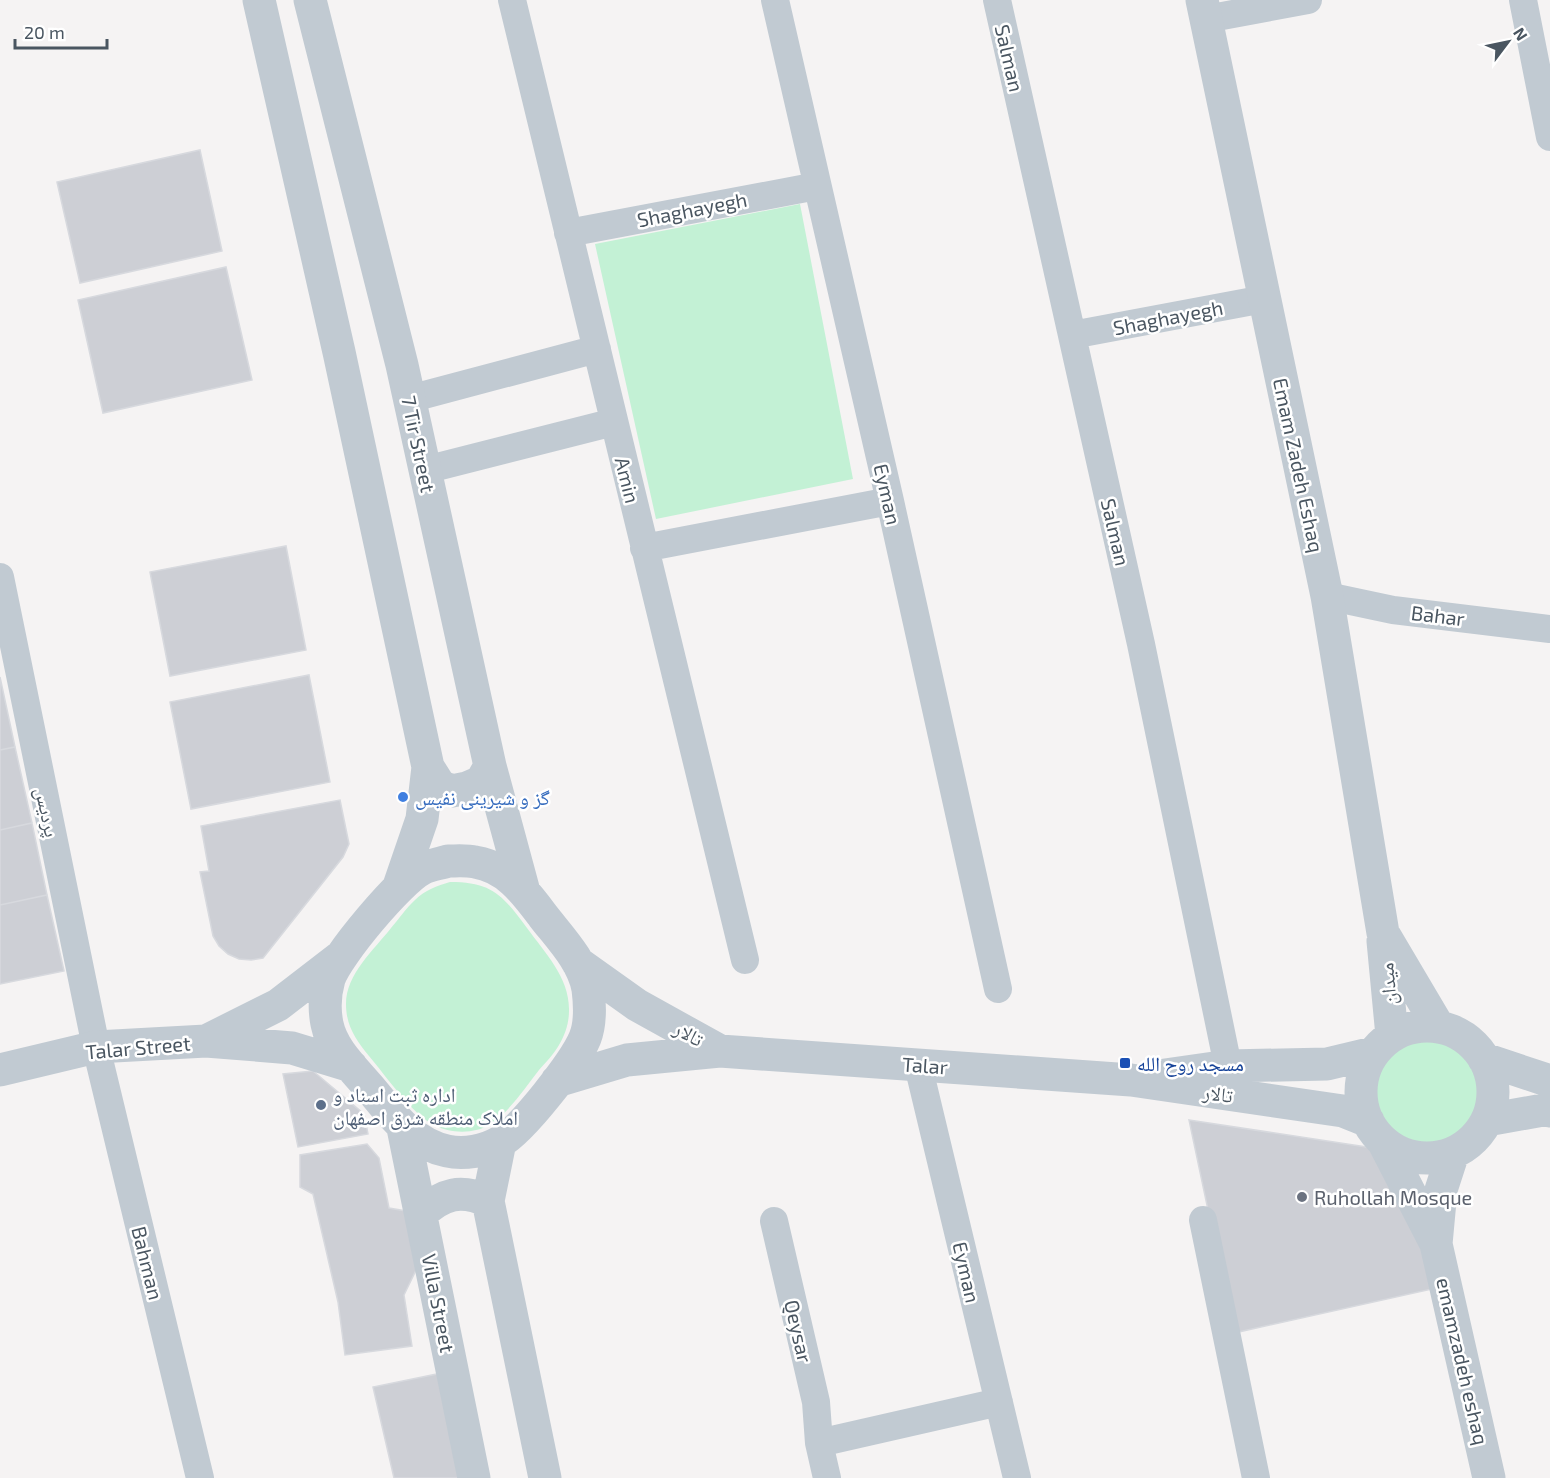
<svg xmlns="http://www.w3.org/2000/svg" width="1550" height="1478" font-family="'Exo 2','Noto Naskh Arabic',sans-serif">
  <rect width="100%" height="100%" fill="#f5f3f3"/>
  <path fill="#c3f1d5" d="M800 204 853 479 656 519 595 244Z
    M450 882C493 882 503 896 527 928 545 953 570 978 569 1011 569 1023 565 1035 559 1045 554 1054 546 1062 539 1070 525 1088 510 1111 491 1124 475 1134 451 1134 434 1125 412 1114 386 1076 369 1056 356 1040 346 1026 346 1004 346 974 374 950 391 928 399 919 406 908 415 900 425 890 437 886 450 882Z
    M1375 1092a54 54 0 1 1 108 0a54 54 0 1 1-108 0Z"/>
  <path fill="#cdcfd5" stroke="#d7d9de" stroke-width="1.5" d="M200 150 222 251 80 283 57 182Z
    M226 267 252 380 103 413 78 300Z
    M286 546 306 650 170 676 150 572Z
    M309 675 330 782 191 809 170 702Z
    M0 677 15 747 0 750Z
    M15 747 32 823 0 830V750Z
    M340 800 349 844 343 857 263 958 251 960 239 959 228 954 219 946 213 936 200 872 209 871 201 826Z
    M32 823 47 895 0 905V830Z
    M47 895 64 971 0 984V905Z
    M313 1071 364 1114 368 1134 298 1147 283 1074Z
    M1189 1120 1373 1148 1422 1245 1432 1289 1234 1333Z
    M367 1144 379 1158 389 1208 406 1211 419 1264 404 1295 412 1346 345 1355 338 1302 313 1194 300 1187V1155Z
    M442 1373 464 1478H394L373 1387Z"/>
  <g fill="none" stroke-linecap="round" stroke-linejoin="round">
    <path stroke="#c1cad2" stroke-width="28" d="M512 0 745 960
      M775 0 890 501 998 989
      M997 0 1141 644 1228 1066
      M1523 0 1550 137
      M1206 19 1308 0
      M568 233 817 186
      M1072 335 1264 299
      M409 399 597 349
      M425 470 614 422
      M644 548 890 501
      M0 577 96 1047 200 1478
      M1327 596 1393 610 1550 629
      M918 1065 1017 1478
      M1203 1220 1256 1478
      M774 1221 816 1402 819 1443 827 1478
      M819 1443 999 1402"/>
    <path stroke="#c1cad2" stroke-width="33" d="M259 0 339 352 428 767 422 819 399 886
      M310 0 402 365 490 766 523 888
      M1202 0 1327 596 1383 933 1438 1026
      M428 767 440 786 452 791 467 788 481 782 490 766
      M448 861C456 861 466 860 475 862 507 867 525 892 543 916 560 938 583 961 588 989 590 1005 591 1023 585 1038 575 1062 522 1130 500 1142 485 1151 464 1155 447 1151 411 1143 392 1114 369 1087 353 1068 332 1049 327 1024 324 1009 325 993 329 979 337 955 400 880 422 869 429 865 439 864 448 861Z
      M1383 941 1392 1036
      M578 963 637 1005 720 1051
      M1361 1092a66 66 0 1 1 132 0a66 66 0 1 1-132 0Z
      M206 1041 278 1005 339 958
      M1484 1059 1550 1081
      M0 1070 96 1047 206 1041 292 1048 351 1066
      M1165 1075 1228 1066 1327 1064 1373 1053
      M557 1081 627 1060 720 1051 1131 1080 1343 1111 1368 1121
      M1487 1120 1543 1110 1550 1111
      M403 1128 474 1478
      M1383 1141 1436 1244 1489 1478
      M500 1142 488 1201 545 1478
      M421 1214C443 1193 461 1189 488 1201
      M1436 1244 1441 1190 1453 1153"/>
  </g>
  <circle fill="#3f7fe0" stroke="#fff" stroke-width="2" cx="403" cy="797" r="6"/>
  <rect fill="#1a4fb4" stroke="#fff" stroke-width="2" x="1119" y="1057" width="12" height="12" rx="3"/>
  <circle fill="#5c6f8a" stroke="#fff" stroke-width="2" cx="321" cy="1105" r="6"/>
  <circle fill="#6b7280" stroke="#fff" stroke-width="2" cx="1302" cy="1197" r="6"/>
  <g text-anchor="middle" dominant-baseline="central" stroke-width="5" stroke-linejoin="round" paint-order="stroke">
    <g font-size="20" fill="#4a5661" stroke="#fff">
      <text transform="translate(1010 58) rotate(77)">Salman</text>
      <text transform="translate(692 209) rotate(-11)">Shaghayegh</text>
      <text transform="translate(1168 317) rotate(-11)">Shaghayegh</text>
      <text transform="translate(419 444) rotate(78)">7 Tir Street</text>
      <text transform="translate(1299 465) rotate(78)">Emam Zadeh Eshaq</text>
      <text transform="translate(628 480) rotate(76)">Amin</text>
      <text transform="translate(888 494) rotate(77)">Eyman</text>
      <text transform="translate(1116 532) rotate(77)">Salman</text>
      <text transform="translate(1438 615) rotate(7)">Bahar</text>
      <text transform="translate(48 812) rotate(78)">پردیس</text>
      <text transform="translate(1387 984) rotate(-95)">میدان</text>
      <text transform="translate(689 1033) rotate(29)">تالار</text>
      <text transform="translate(138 1047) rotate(-5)">Talar Street</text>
      <text transform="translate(925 1065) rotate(4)">Talar</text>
      <text transform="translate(1218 1093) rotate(8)">تالار</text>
      <text transform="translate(148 1263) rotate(76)">Bahman</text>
      <text transform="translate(967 1272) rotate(77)">Eyman</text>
      <text transform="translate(439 1303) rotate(79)">Villa Street</text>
      <text transform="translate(799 1331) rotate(77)">Qeysar</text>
      <text transform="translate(1463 1361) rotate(77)">emamzadeh eshaq</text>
    </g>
    <g font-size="20" fill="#366cbe" stroke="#fff" text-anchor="start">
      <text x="415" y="797">گز و شیرینی نفیس</text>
    </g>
    <g font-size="20" fill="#164399" stroke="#fff" text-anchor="start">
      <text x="1137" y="1063">مسجد روح الله</text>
    </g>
    <g font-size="20" fill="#4e5e75" stroke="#fff" text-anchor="start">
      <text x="333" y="1094">اداره ثبت اسناد و<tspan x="333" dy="23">املاک منطقه شرق اصفهان</tspan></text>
    </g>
    <g font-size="20" fill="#5b616d" stroke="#fff" text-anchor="start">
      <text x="1314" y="1197">Ruhollah Mosque</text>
    </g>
  </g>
  <g transform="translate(1508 42) rotate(58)" stroke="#ffffff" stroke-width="4.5" paint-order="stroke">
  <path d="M0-4.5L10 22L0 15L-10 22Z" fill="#4a5661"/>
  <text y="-9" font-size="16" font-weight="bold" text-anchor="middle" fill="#4a5661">N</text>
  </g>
  <path d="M15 39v9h92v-9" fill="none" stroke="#4a5661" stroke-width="3"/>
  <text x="24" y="39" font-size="18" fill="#4a5661" stroke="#ffffff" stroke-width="4.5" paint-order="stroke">20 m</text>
</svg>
